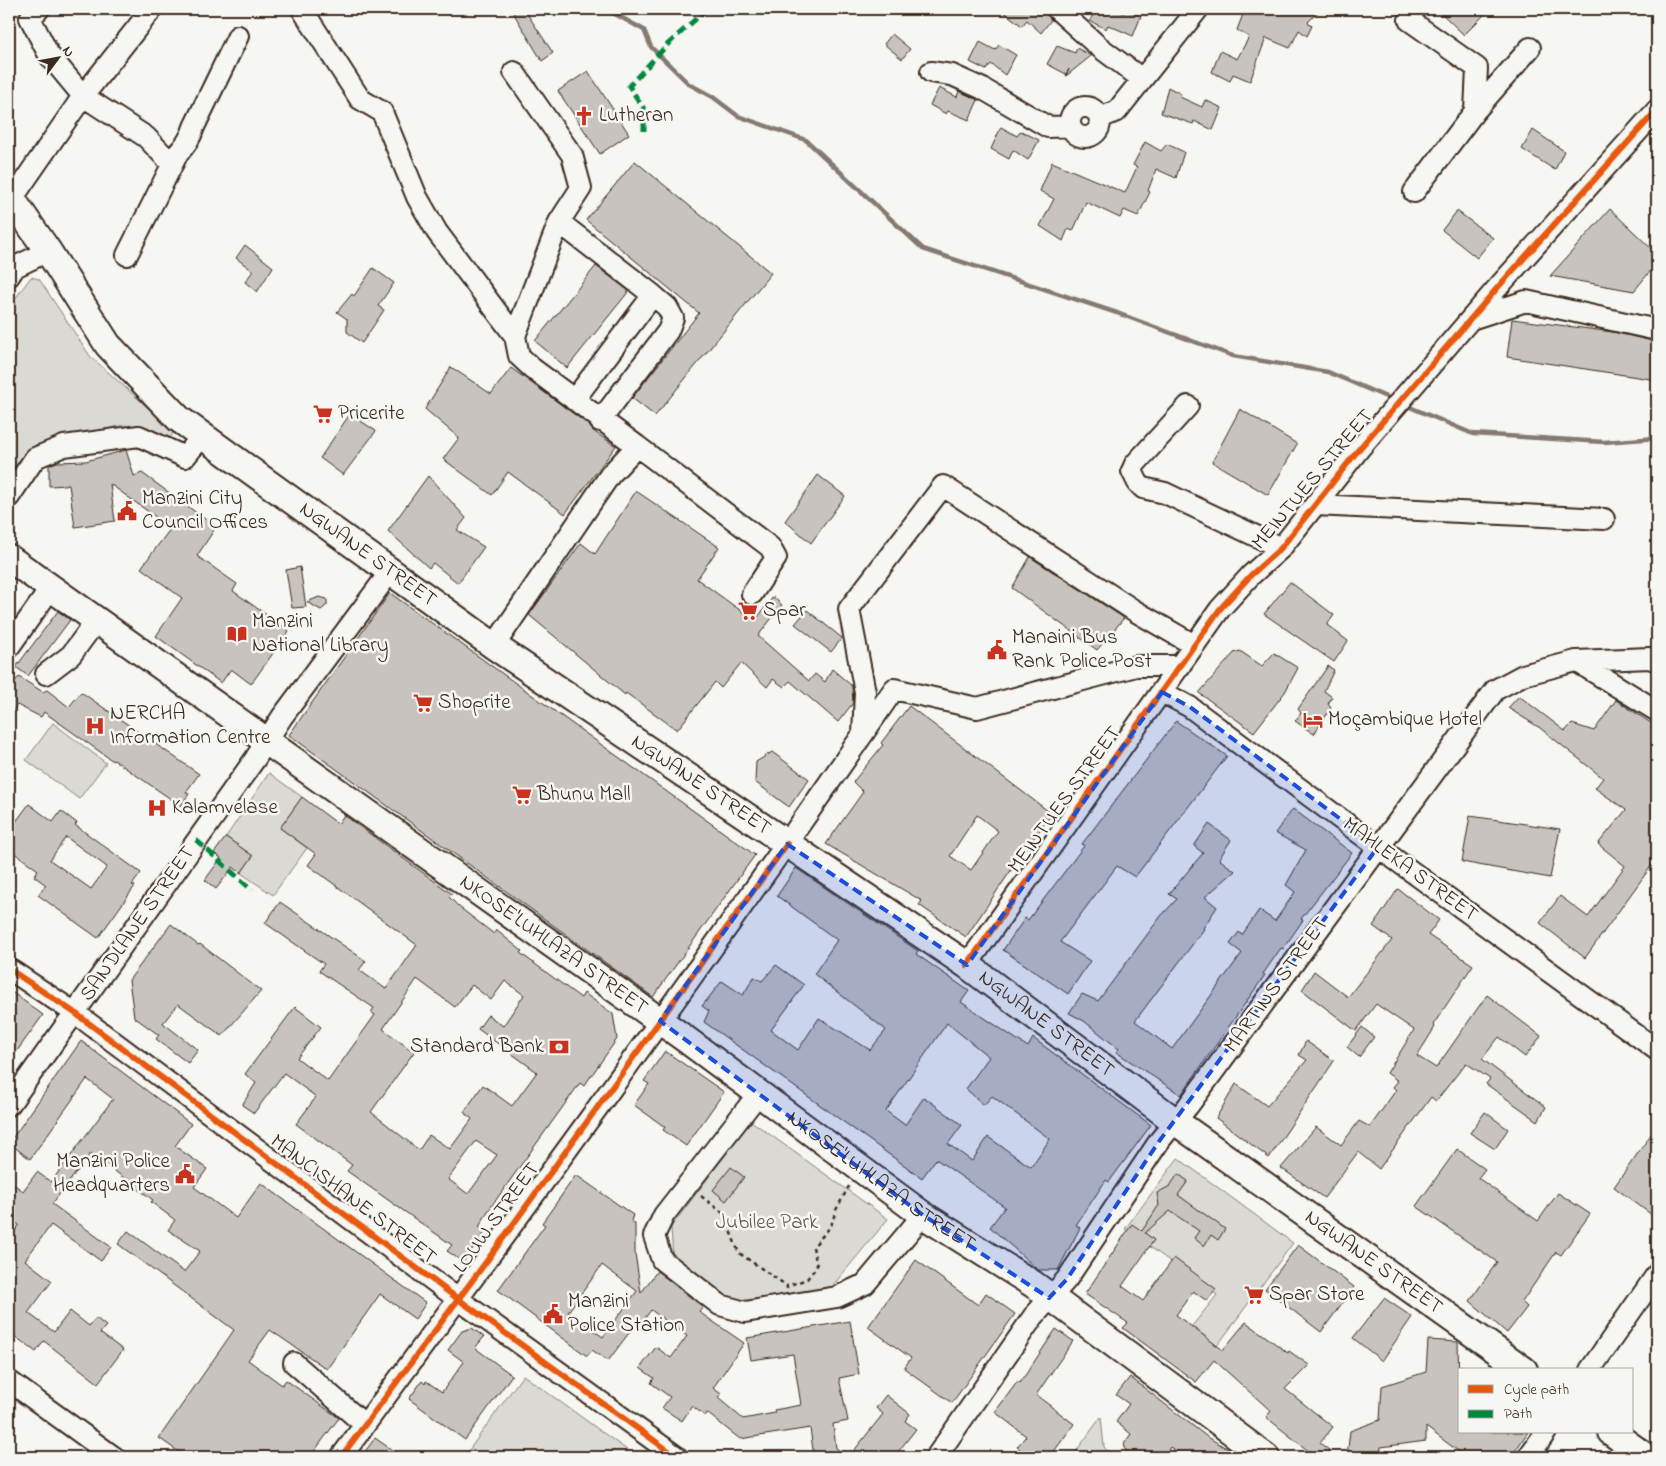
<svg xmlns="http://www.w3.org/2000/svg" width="1666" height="1466" font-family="'Indie Flower',sans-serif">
  <rect width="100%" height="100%" fill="#f6f6f2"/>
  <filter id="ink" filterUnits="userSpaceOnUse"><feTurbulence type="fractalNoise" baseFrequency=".02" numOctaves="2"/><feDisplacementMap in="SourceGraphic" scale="10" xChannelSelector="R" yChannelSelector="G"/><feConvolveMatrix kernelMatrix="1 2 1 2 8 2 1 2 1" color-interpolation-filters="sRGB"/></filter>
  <g filter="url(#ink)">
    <path fill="#dad9d3" stroke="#8a8278" d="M31 277 39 279 90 356 174 431 168 443 125 425 35 445 9 472V307Z
      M53 723 106 763 79 799 26 760Z
      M269 773 302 797 280 828 307 848 273 895 241 873 253 856 226 837Z
      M751 1121 888 1219 830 1289 732 1303 673 1260 671 1227Z
      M1178 1158 1293 1243 1217 1346 1192 1326 1217 1295 1125 1229Z
      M523 1375 634 1455 632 1457H464Z
      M1101 1417 1104 1447 1113 1457H1072Z"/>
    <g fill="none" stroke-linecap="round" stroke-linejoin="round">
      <path stroke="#857a71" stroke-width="4.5" d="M606 9 644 30 651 47 689 84 713 97 738 116 806 140 923 249 1117 313 1233 356 1328 372 1393 400
        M1405 405 1473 434 1604 442 1657 438"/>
    </g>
    <path fill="#c8c3be" stroke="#3b2a1e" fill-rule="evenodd" d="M511 9H524L553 53 542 61Z
      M1000 9H1045L1051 20 1041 33 1027 20 1022 26Z
      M1095 9H1114L1124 13 1125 9 1141 16 1133 36 1108 25 1106 29 1090 21Z
      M1245 9H1321L1308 22 1312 26 1307 36 1299 30 1290 48 1266 38 1250 81 1233 74 1230 81 1212 72 1220 51 1237 59 1249 37 1237 30Z
      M1437 9H1490L1464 35Z
      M892 34 910 49 902 59 884 44Z
      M980 42 995 50 999 45 1016 55 1005 75 991 64 986 70 970 62Z
      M1057 46 1075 53 1077 48 1091 56 1066 76 1069 69 1066 74 1047 64Z
      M588 71 629 134 600 154 558 91Z
      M1168 87 1181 94 1180 97 1202 107 1205 100 1222 108 1213 130 1194 121 1193 124 1161 113Z
      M939 88 957 97 959 91 978 100 969 120 948 111 946 114 930 105Z
      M1001 127 1017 136 1021 131 1039 140 1028 160 1013 150 1009 159 991 149Z
      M1533 130 1564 151 1555 170 1522 149Z
      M1145 142 1161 151 1167 144 1184 152 1176 178 1156 169 1148 191 1150 192 1138 216 1124 210 1120 218 1086 202 1073 231 1068 229 1063 241 1040 226 1054 199 1040 191 1052 162 1125 193 1137 167 1133 165Z
      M635 161 771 273 655 416 632 398 699 313 586 220Z
      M1610 209 1657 254V263L1634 291 1550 276Z
      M1457 211 1493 238 1477 258 1442 230Z
      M245 245 273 267 257 292 245 282 253 271 236 258Z
      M596 266 629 291 567 368 535 341Z
      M373 268 394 283 378 306 384 310 362 343 347 332V319L337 312 352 294 354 296Z
      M1512 319 1613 332 1657 342V380L1507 357Z
      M451 367 491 394 511 368 589 425 593 431 616 446 565 514 508 472 492 495 443 459 459 438 425 409Z
      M1240 409 1297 444 1268 495 1212 462Z
      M350 414 376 431 343 475 320 458Z
      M126 450 134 476 142 473 216 527 197 556 237 584 233 591 289 631 251 684 231 669 221 683 156 636 182 598 141 568 171 528 110 484 115 521 75 527 69 485 49 486V465L57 462 86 461Z
      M818 475 845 496 811 543 785 521Z
      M428 476 466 518 457 530 484 547 458 583 433 563 429 568 388 531Z
      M636 491 719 547 697 579 755 621 773 597 782 605 758 636 809 681 815 674 825 682 832 669 852 686 853 703 838 722 790 681 784 687 773 679 767 687 741 663 721 688 715 682 677 730 626 693 625 695 529 615 581 543 595 554Z
      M1030 557 1124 618 1097 650 1012 588Z
      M300 567 306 607 292 608 286 570Z
      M1290 582 1334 615 1327 625 1348 641 1334 662 1264 614Z
      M390 593 755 855 653 997 289 735Z
      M319 597 327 599V605L321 610 307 602Z
      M807 610 842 638 831 652 795 624Z
      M58 611 70 620 28 676 16 667Z
      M1240 651 1262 666 1274 653 1298 668 1285 692 1254 732 1199 693 1234 653Z
      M1328 666 1334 670 1324 691 1332 697 1328 704 1331 708 1314 734 1295 721 1301 713 1298 709Z
      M19 677 43 692 47 690 69 707 81 692 199 774 186 792 189 794 181 806 114 760 113 761 44 712 41 717 17 705 9 716V687Z
      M1519 696 1565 731 1572 724 1594 731 1616 700 1657 727V858L1585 958 1540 923 1560 896 1588 917 1625 866 1598 844 1626 810 1595 788 1603 778 1540 728 1508 708Z
      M909 706 1052 814 1024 851 966 937 919 905 922 901 826 844 863 792 853 782 883 745 881 743ZM977 815 998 831 971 870 950 856Z
      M1176 721 1227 756 1135 877 1117 866 1060 942 1090 961 1068 994 1003 950 1025 918 1028 920 1084 846 1082 844Z
      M772 752 809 779 789 807 755 782 756 762Z
      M302 797 338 824 344 815 452 894 449 897 459 907 494 934 496 930 522 951 520 953 581 998 584 993 613 1014 617 1039 584 1086 580 1083 488 1211 479 1227 485 1232 463 1262 447 1251 452 1245 347 1171 352 1165 296 1124 316 1097 284 1073 254 1113 242 1105 256 1083 245 1074 295 1007 321 1027 297 1058 328 1081 375 1015 371 1012 374 1008 319 971 324 964 265 923 280 902 366 961 359 970 386 989 417 945 308 865 316 854 280 828ZM417 979 455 1007 472 985 491 1000 505 981 524 995 503 1026 488 1015 478 1029 537 1072 512 1106 483 1085 464 1112 472 1119 450 1149 429 1135 419 1150 371 1112 414 1052 383 1029ZM476 1141 497 1155 468 1194 448 1179Z
      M29 804 53 822 61 811 77 823 75 825 141 873 132 885 135 886 98 938 38 895 46 885 34 876 38 870 9 849V831ZM66 837 107 867 91 889 50 860Z
      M1293 809 1352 853 1301 919 1303 920 1283 949 1281 948 1263 974 1265 975 1181 1095 1116 1052 1119 1049 1084 1021 1069 1013 1082 994 1098 1001 1161 916 1177 899 1169 894 1203 853 1194 846 1209 824 1231 840 1219 859 1235 871 1205 897 1217 907 1203 928 1204 929 1135 1021 1172 1049 1242 953 1230 944 1239 932 1242 935 1259 910 1275 921 1295 892 1286 885 1306 850 1275 833Z
      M1470 816 1560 829 1550 878 1462 862Z
      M226 837 253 856 241 873 233 867 216 889 205 880 221 858 214 853Z
      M796 868 918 951 916 954 969 991 961 1002 1028 1047 1033 1038 1151 1125 1109 1182 1106 1180 1076 1225 1080 1228 1058 1270H1038L990 1227 1005 1207 936 1159 922 1178 704 1022 709 1011 702 1006 722 981 743 995 754 977 762 981 776 965 804 985 771 1030 798 1050 819 1018 870 1050 886 1030 814 974 837 940 777 896ZM947 1023 989 1057 966 1089 984 1105 992 1096 1050 1139 1031 1167 988 1137 972 1161 948 1144 962 1125 924 1097 905 1125 886 1111Z
      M1398 889 1439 920 1428 935 1473 965 1433 1025 1435 1027 1417 1056 1436 1068 1487 995 1541 1036 1525 1057 1499 1037 1482 1059 1546 1107 1538 1121 1486 1084 1490 1079 1466 1063 1436 1101 1431 1097 1379 1169 1358 1152 1324 1198 1281 1168 1316 1127 1341 1145 1359 1121 1370 1127 1396 1090 1393 1087 1398 1081 1387 1073 1414 1030 1376 1004 1356 1031 1302 990 1314 971 1348 997 1392 940 1373 926Z
      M171 924 198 945 200 944 261 991 222 1036 178 1004 163 1023 198 1050 188 1063 156 1039 159 1035 134 1017 129 980Z
      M9 990 43 1015 9 1062Z
      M1362 1027 1374 1037 1359 1057 1347 1047Z
      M81 1041 191 1124 175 1146 207 1169 194 1187 236 1218 261 1183 426 1303 415 1319 380 1294 327 1369 270 1330 248 1360 282 1385 286 1380 339 1418 310 1457H186L159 1438 234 1330 118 1244 128 1231 184 1272 200 1251 168 1230 175 1220 151 1202 153 1200 91 1153 52 1204 111 1247 101 1261 51 1225 25 1260 52 1281 28 1313 54 1332 70 1311 89 1326 96 1318 106 1326 100 1333 123 1350 98 1383 44 1341 36 1352 9 1332V1239L19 1225 9 1218V1181L23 1191 37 1172 51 1182 113 1099 87 1079 30 1159 9 1143Z
      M1306 1041 1334 1061 1269 1158 1216 1118 1236 1084 1267 1106 1307 1060 1299 1055Z
      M665 1051 724 1092 686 1146 663 1130 665 1127 634 1105 649 1084 644 1081Z
      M1485 1112 1508 1129 1495 1149 1470 1133Z
      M1657 1126V1208L1652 1215 1614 1187Z
      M1457 1149 1485 1169 1478 1178 1538 1221 1558 1193 1590 1214 1561 1255 1556 1252 1522 1302 1527 1307 1507 1333 1470 1301 1497 1262 1416 1206Z
      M731 1167 744 1177 726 1201 713 1190Z
      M1178 1174 1188 1181 1178 1195 1225 1229 1218 1240 1211 1235 1204 1246 1194 1238 1199 1231 1170 1211 1145 1233 1154 1240 1122 1286 1143 1301 1174 1258 1216 1289 1207 1301 1193 1291 1176 1315 1223 1350 1246 1322 1288 1353 1289 1351 1309 1365 1285 1389 1333 1427 1320 1443 1329 1450 1323 1457H1316L1266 1417 1271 1411 1214 1360 1196 1382 1123 1328 1128 1323 1085 1294 1132 1224 1142 1231 1159 1205 1157 1193 1170 1186Z
      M576 1175 633 1215 631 1221 635 1224V1253L641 1293 657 1271 703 1307 699 1312 744 1343 713 1388 721 1394 718 1398 743 1419 775 1413 774 1410 801 1405 793 1354 751 1360 747 1338 850 1321 859 1374 839 1378 848 1421 833 1424 836 1448 849 1457H814L810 1428 740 1439 707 1413 705 1416 692 1406 682 1421 662 1408 670 1397 651 1383 654 1378 640 1368 656 1347 671 1358 687 1336 651 1310 643 1321 640 1318 608 1361 592 1350 587 1356 498 1290 545 1225 542 1223ZM602 1265 637 1291 603 1337 568 1312Z
      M1298 1245 1354 1287 1321 1332 1265 1289Z
      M916 1260 978 1305 986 1293 1015 1314 952 1403 904 1368 911 1358 868 1327Z
      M1384 1298 1412 1317 1382 1361 1353 1338Z
      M472 1328 484 1337 475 1348 512 1375 465 1440 409 1399 422 1381 425 1384 426 1381 442 1392 464 1362 448 1350 462 1331Z
      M1056 1329 1073 1341 1036 1395 1074 1424 1050 1457H1030L1017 1447 1026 1436 995 1412 1018 1381 1020 1383Z
      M1428 1340 1458 1342 1460 1432H1528L1511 1457H1466L1426 1427V1441L1381 1447 1380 1457H1347L1350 1431 1380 1420 1382 1386 1426 1372Z
      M1130 1377 1206 1436 1241 1457H1185L1170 1447 1164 1457H1136L1126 1451 1124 1444 1131 1434 1116 1422 1129 1404 1116 1395Z
      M886 1395 910 1414 905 1421 916 1429 894 1457H849L883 1414 876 1408Z
      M375 1438 402 1457H361Z"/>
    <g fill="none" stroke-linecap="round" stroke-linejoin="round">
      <defs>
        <path id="minor" d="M39 9 30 18 49 55 83 96 146 137 171 163C180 149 189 144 194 127L238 36
          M302 9 360 99 382 112 417 197 437 232 515 336
          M1057 9 1098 46 1142 79
          M1415 9 1409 20 1477 68 1475 111
          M931 72 952 75 983 89 1048 127 1070 126
          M1070 122a15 15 0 1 1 30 0a15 15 0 1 1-30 0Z
          M1100 118 1117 111 1198 9
          M1414 192 1475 111 1530 48
          M12 199 83 96 152 9
          M559 222 653 295 667 307 673 318 668 331 600 421
          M127 255 178 153
          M9 276 15 267 48 251
          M1471 319 1526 301 1657 330
          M574 400 653 295
          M1188 406 1135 464 1132 471 1138 483 1143 488 1165 493 1281 548
          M637 446 770 547 776 558 752 594
          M9 497 35 458 64 446 139 436 185 457 202 436
          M1315 505 1604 519
          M494 646 610 475 637 446 533 369 519 356 515 336 559 222 581 188 572 155 514 72
          M9 647 51 588
          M1576 661 1657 711
          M46 674 71 655 96 621
          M1162 692 1190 707 1378 847 1657 1050
          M863 734 894 689 977 708 1136 666H1180
          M967 965 1220 609 1251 575 1281 548 1359 449 1499 286 1657 110
          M9 969 75 1013 458 1299 677 1457
          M759 1093 664 1215 654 1236 662 1260 720 1305 745 1312 837 1297 865 1284 923 1215
          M9 1105 255 759 282 717 390 572
          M294 1363 365 1425
          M1590 1370 1657 1274
          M9 1381 114 1457
          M341 1457C518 1218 694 978 863 734L865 692 849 609 943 486 1135 611 1194 645
          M936 1457 1033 1317 1067 1279 1160 1140 1188 1106 1495 690 1523 675 1576 661 1650 658 1657 661
          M1528 1457 1546 1432"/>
        <g id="major">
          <path id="s1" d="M9 195 48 251 108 345 179 419 494 646 967 965 1176 1122 1524 1370"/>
          <path id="s2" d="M9 558 684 1038 923 1215 1033 1284 1266 1457"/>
          <path d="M1611 1432 1646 1457"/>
        </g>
      </defs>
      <use href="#minor" stroke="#3b2a1e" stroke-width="24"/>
      <use href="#major" stroke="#3b2a1e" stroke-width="30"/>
      <path stroke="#3b2a1e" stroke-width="2.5" stroke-dasharray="4 4" stroke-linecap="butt" d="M701 1196 723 1213 739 1253 787 1286
        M787 1289V1286L807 1279 817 1266 813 1247 831 1226 836 1210 849 1186"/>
      <use href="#minor" stroke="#f6f6f2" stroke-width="20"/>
      <use href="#major" stroke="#f6f6f2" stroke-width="26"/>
      <path stroke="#00873e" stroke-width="5" stroke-dasharray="10 5" stroke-linecap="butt" d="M644 131V109L629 86 668 44 707 9
        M196 840 252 890"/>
      <defs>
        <path id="cycleway" d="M967 965 1220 609 1251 575 1281 548 1359 449 1499 286 1657 110
          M9 969 75 1013 458 1299 677 1457
          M341 1457 486 1262 787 844"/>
      </defs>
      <use href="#cycleway" stroke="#f6f6f2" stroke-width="9"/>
      <use href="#cycleway" stroke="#e8590c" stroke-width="6"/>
    </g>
  </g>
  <path fill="#1d4ed8" fill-opacity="0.2" stroke="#1d4ed8" stroke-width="4" stroke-dasharray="10 6" stroke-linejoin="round" d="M1162 692 1190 707 1378 847 1160 1140 1067 1279 1049 1298 923 1215 660 1021 787 844 967 965Z"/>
  <defs>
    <symbol id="church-bare" viewBox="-9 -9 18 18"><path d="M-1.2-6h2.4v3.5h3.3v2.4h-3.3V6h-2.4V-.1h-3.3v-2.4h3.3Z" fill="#c8321e" stroke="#f6f6f2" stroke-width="2.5" paint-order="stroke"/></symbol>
    <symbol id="supermarket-bare" viewBox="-9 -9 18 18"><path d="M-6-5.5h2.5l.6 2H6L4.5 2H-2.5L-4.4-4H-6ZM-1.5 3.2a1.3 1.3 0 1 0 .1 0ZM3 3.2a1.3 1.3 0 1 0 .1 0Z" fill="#c8321e" stroke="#f6f6f2" stroke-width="2.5" paint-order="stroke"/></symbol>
    <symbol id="civic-bare" viewBox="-9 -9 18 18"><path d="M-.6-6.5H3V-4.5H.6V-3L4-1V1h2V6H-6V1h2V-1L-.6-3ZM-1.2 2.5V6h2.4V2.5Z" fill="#c8321e" stroke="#f6f6f2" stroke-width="2.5" paint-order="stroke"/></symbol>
    <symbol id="library-bare" viewBox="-9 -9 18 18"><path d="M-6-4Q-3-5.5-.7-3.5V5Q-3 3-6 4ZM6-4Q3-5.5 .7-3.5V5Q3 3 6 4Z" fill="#c8321e" stroke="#f6f6f2" stroke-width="2.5" paint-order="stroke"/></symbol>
    <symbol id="hotel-bare" viewBox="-9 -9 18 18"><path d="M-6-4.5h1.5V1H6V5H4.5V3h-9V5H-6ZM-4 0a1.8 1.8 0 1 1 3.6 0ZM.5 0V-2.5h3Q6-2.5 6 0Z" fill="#c8321e" stroke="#f6f6f2" stroke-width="2.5" paint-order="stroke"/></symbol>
    <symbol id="hospital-bare" viewBox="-9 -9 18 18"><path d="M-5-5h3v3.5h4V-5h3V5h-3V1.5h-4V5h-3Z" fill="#c8321e" stroke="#f6f6f2" stroke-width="2.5" paint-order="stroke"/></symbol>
    <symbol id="bank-bare" viewBox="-9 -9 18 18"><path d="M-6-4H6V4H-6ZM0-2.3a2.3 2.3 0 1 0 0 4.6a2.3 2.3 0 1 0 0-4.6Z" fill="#c8321e" stroke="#f6f6f2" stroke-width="2.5" paint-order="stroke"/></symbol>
  </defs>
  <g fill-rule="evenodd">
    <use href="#church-bare" x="570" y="102" width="28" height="28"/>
    <use href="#supermarket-bare" x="309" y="400" width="28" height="28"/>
    <use href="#civic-bare" x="113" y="497" width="28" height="28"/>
    <use href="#supermarket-bare" x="734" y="597" width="28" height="28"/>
    <use href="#library-bare" x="223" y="620" width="28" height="28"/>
    <use href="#civic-bare" x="983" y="636" width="28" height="28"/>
    <use href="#supermarket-bare" x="409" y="689" width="28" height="28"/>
    <use href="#hotel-bare" x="1299" y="706" width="28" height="28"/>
    <use href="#hospital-bare" x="81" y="712" width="28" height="28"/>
    <use href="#supermarket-bare" x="508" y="781" width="28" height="28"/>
    <use href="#hospital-bare" x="143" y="794" width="28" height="28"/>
    <use href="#bank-bare" x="545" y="1033" width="28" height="28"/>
    <use href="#civic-bare" x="171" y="1160" width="28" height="28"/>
    <use href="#supermarket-bare" x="1240" y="1281" width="28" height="28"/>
    <use href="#civic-bare" x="539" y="1300" width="28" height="28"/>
  </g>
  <g text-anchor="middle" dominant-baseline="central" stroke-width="5" stroke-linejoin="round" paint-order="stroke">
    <g font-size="21" fill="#3b2a1e" stroke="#f6f6f2" text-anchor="start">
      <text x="599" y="116">Lutheran</text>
      <text x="338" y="414">Pricerite</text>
      <text x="142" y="499">Manzini City<tspan x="142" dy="24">Council Offices</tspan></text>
      <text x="763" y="611">Spar</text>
      <text x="252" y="622">Manzini<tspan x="252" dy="24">National Library</tspan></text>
      <text x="1012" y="638">Manaini Bus<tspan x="1012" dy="24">Rank Police Post</tspan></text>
      <text x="438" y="703">Shoprite</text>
      <text x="110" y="714">NERCHA<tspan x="110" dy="24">Information Centre</tspan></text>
      <text x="1328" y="720">Moçambique Hotel</text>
      <text x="537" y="795">Bhunu Mall</text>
      <text x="172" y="808">Kalamvelase</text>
      <text x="544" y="1047" text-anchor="end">Standard Bank</text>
      <text x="170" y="1162" text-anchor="end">Manzini Police<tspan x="170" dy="24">Headquarters</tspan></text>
      <text x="1269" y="1295">Spar Store</text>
      <text x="568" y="1302">Manzini<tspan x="568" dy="24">Police Station</tspan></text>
    </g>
    <g font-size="21" fill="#3b2a1e" stroke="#f6f6f2">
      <text transform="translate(1313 480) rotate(-50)">MEINTUES STREET</text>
      <text stroke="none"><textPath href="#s1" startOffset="515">NGWANE STREET</textPath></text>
      <text stroke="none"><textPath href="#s1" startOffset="920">NGWANE STREET</textPath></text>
      <text transform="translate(1065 800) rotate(-54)">MEINTUES STREET</text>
      <text transform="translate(1410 870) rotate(36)">MAHLEKA STREET</text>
      <text transform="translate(138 924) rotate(-55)">SANDLANE STREET</text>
      <text stroke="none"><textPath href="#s2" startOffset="668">NKOSE'LUHLAZA STREET</textPath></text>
      <text transform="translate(1277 985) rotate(-54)">MARTINS STREET</text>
      <text stroke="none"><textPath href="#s1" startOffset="1340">NGWANE STREET</textPath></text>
      <text stroke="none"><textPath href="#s2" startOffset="1072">NKOSE'LUHLAZA STREET</textPath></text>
      <text transform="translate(353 1200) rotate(37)">MANCISHANE STREET</text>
      <text transform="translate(497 1218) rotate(-54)">LOUW STREET</text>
      <text stroke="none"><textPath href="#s1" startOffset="1745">NGWANE STREET</textPath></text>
    </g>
    <g font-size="21" fill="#63564b" stroke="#f6f6f2">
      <text x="767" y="1223">Jubilee Park</text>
    </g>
  </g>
  <rect width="1666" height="1466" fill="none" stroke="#f6f6f2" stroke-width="30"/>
  <rect x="15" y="15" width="1636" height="1436" fill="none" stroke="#3b2a1e" stroke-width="2" filter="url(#ink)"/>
  <rect x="1458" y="1368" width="175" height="65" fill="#f6f6f2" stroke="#aba49d"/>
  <rect x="1468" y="1385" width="25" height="8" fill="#e8590c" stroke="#aba49d"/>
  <text x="1504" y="1394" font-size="15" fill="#3b2a1e">Cycle path</text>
  <rect x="1468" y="1410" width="25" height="8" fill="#00873e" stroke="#aba49d"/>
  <text x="1504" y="1418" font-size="15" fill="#3b2a1e">Path</text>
  <g transform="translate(58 58) rotate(58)" stroke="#f6f6f2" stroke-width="4" paint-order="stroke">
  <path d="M0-4L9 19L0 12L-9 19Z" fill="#3b2a1e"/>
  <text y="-8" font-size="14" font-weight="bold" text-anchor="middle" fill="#3b2a1e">N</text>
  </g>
</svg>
